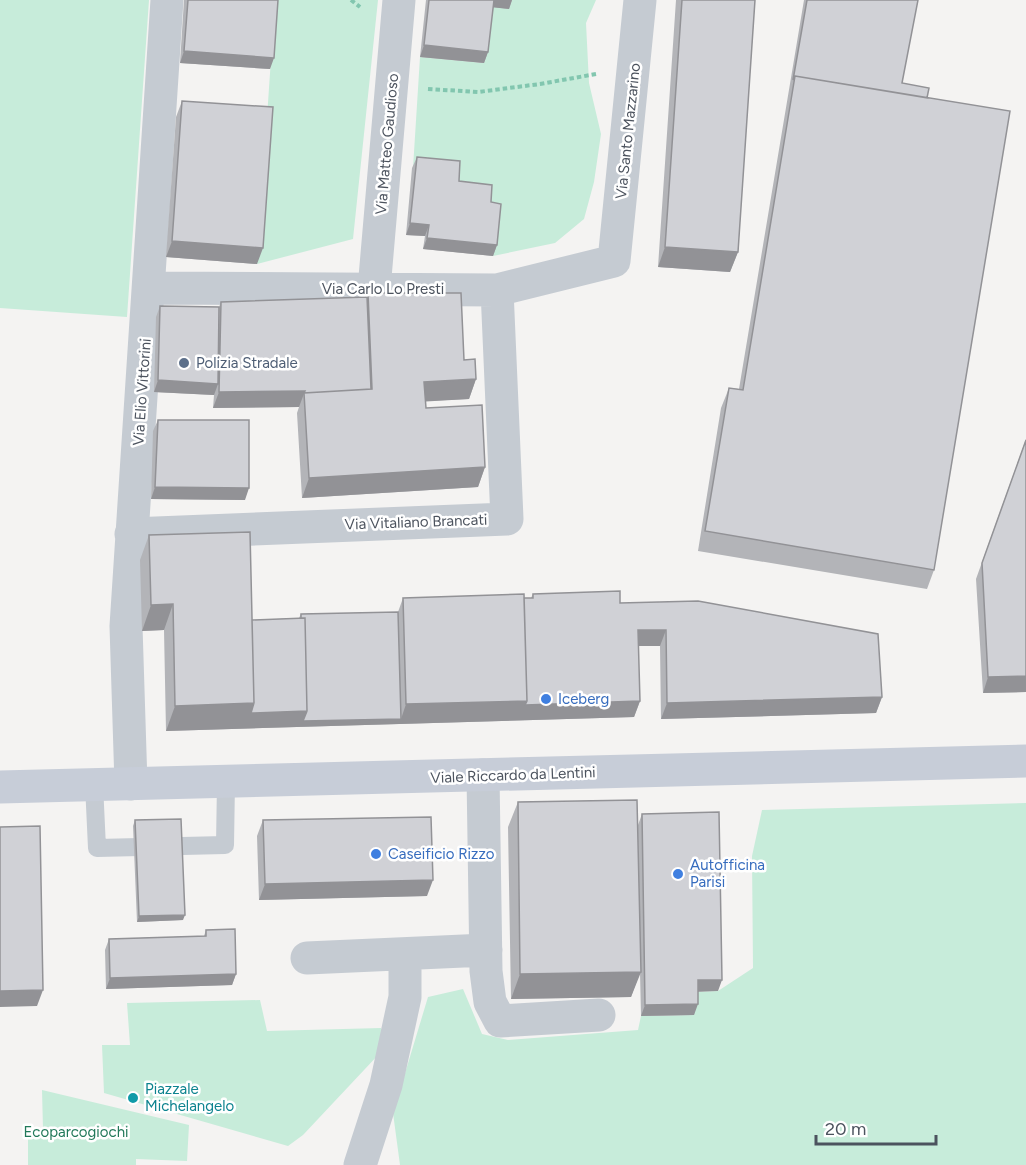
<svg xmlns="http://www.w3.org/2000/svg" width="1026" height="1165" font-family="Figtree,sans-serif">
  <rect width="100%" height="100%" fill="#f4f3f2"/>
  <path fill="#c7ecda" d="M0 0H149L127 317 0 308Z
    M275 0H378L353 239 257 264Z
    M509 0H596L586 23 589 83 601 134 594 182 584 219 555 243 493 256 497 215 413 168 420 57 484 63 490 7Z
    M1026 803V1165H400L393 1113 428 997 463 989 482 1034 508 1040 638 1030 641 1016 694 1015V992L718 991 753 968 752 856 762 810Z
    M260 1000 267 1031 381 1028 380 1053 303 1135 288 1146 104 1093 102 1045H130L127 1003Z
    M42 1090 189 1125 187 1161 136 1159V1165H28V1130L43 1129Z"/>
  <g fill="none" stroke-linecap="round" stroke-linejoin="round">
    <path stroke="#82c6af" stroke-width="4" stroke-dasharray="4.5 3" stroke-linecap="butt" d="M351 0 360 7
      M428 89 478 92 540 84 596 74"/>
    <path stroke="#c5cbd2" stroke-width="18" d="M94 784 97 848 225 845 226 782"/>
    <path stroke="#c5cbd2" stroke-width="33" d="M149 288 497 290 614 261 640 0
      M374 289 399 0
      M131 534 507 519 497 290
      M483 775 486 971 490 1002 500 1021 599 1015
      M131 784 126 626 167 0
      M307 958 486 950
      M360 1165 386 1085 405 997V954"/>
    <path stroke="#c7cdd8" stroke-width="33" d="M0 787 1026 761"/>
  </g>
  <path fill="#b3b4b8" d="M184 0H278L270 69 180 63Z
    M426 0H512L509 9 493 7 488 52 484 63 420 57Z
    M676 0H755L738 252 730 272 658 267Z
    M804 0H918L902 83 927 98 934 570 927 589 698 551 721 408 729 388 739 389Z
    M182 101 257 264 166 257 176 117Z
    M417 157 459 181 491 202 497 245 493 256 423 249 425 236 406 235 412 168Z
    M368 293 464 360 476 379 469 399 425 401 426 408 485 467 478 487 302 498 297 413 299 407 213 408 214 395 154 392 156 317 160 306 219 307 221 302 367 297Z
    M158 420 245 500 151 499 153 431Z
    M1026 439V692L983 693 976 579Z
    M149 535 252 620 299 618 301 614 398 612 403 598H531L533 594 620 603 882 697 876 713 661 719 660 646H638L640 701 634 717 166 731 164 630 142 631 140 560Z
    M518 802 638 825 642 814 718 991H698L694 1015 641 1016 640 972 631 997 511 999 508 827Z
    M135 820 183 920 137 922 133 826Z
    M263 820 427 896 259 900 257 836Z
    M206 930 236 974 232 985 106 989 105 950 109 939 204 936Z"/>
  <path fill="#929296" d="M492 0H512L509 9 490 7Z
    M424 45 488 52 484 63 420 57Z
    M184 51 274 58 270 69 180 63Z
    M410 223 429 225 425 236 406 235Z
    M427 238 497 245 493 256 423 249Z
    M172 241 263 248 257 264 166 257Z
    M665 247 738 252 730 272 658 267Z
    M476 379 469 399 417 402 424 382Z
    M158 380 218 384 214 395 154 392Z
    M305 391 299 407 213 408 219 392Z
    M485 467 478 487 302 498 309 478Z
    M155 487 249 488 245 500 151 499Z
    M173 604 164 630 142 631 151 605Z
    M638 630H666L660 646H632Z
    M1026 676V692L983 693 988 677Z
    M882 697 876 713 661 719 667 703Z
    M527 701H640L634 717 166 731 175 706 254 703 307 711 401 719 406 704Z
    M433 880 427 896 259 900 265 884Z
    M185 915 183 920 137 922 139 916Z
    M641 972 631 997 511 999 520 974Z
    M236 974 232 985 106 989 110 978Z
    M698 980H722L718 991 694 992Z
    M43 990 37 1006 0 1007V991Z
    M698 1004 694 1015 641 1016 645 1005Z"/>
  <path fill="#d0d1d6" stroke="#929296" stroke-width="1.5" d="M188 0H278L274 58 184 51Z
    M429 0H494L488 52 424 45Z
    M682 0H755L738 252 665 247Z
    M807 0H918L902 83 929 88 927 98 795 76 793 80Z
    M795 76 1010 111 934 570 705 531 729 388 743 390Z
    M182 101 273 107 263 248 172 241Z
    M417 157 460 161 459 181 492 185 491 202 501 204 497 245 427 238 429 225 410 223Z
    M368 293H461L464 360 475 359 476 379 424 382 426 408 482 405 485 467 309 478 304 393 372 389Z
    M367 297 371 389 304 393 305 391 219 392 221 302Z
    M160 306 219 307 218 384 158 380Z
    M158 420H249V488L155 487Z
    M1026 440V676L988 677 982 563Z
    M250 532 254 703 175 706 173 604 151 605 149 535Z
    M620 591V603L698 601 878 634 882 697 667 703 666 630H638L640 701 525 705 527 701 524 598H533V594Z
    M524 594 527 701 406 704 403 598Z
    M398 612 401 719 303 721 307 711 305 618H301V614Z
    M305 618 307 711 251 713 254 703 252 620Z
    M637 800 641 972 520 974 518 802Z
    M719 812 722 980H698V1004L645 1005 642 814Z
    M431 817 433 880 265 884 263 820Z
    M181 819 185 915 139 916 135 820Z
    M40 826 43 990 0 991V827Z
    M235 929 236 974 110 978 109 939 206 936V930Z"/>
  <circle fill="#5c6f8a" stroke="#fff" stroke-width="2" cx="184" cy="363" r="6"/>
  <g fill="#3f7fe0" stroke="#fff" stroke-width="2">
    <circle cx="546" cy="699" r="6"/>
    <circle cx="376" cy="854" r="6"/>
    <circle cx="678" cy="874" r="6"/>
  </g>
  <circle fill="#0f9aa8" stroke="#fff" stroke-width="2" cx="133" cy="1098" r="6"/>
  <g text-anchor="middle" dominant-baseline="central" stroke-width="5" stroke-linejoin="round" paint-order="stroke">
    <g font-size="15" fill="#4c535e" stroke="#fff">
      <text transform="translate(628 131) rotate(-84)">Via Santo Mazzarino</text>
      <text transform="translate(387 144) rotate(-85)">Via Matteo Gaudioso</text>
      <text x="383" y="289">Via Carlo Lo Presti</text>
      <text transform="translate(142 392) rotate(-86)">Via Elio Vittorini</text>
      <text transform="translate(416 522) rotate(-2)">Via Vitaliano Brancati</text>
      <text transform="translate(513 775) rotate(-2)">Viale Riccardo da Lentini</text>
    </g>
    <g font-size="15" fill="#4e5e75" stroke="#fff" text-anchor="start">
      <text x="196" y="363">Polizia Stradale</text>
    </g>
    <g font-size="15" fill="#366cbe" stroke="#fff" text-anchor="start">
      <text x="558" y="699">Iceberg</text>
      <text x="388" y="854">Caseificio Rizzo</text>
      <text x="690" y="865">Autofficina<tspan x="690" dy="17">Parisi</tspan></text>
    </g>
    <g font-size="15" fill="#0d838f" stroke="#fff" text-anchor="start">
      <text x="145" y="1089">Piazzale<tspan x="145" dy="17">Michelangelo</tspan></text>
    </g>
    <g font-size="15" fill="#22795a" stroke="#fff">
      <text x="76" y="1132">Ecoparcogiochi</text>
    </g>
  </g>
  <path d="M816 1135v9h120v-9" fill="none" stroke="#4c535e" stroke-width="3"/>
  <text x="825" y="1135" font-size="18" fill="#4c535e" stroke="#ffffff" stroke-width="4.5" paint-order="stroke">20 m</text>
</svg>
